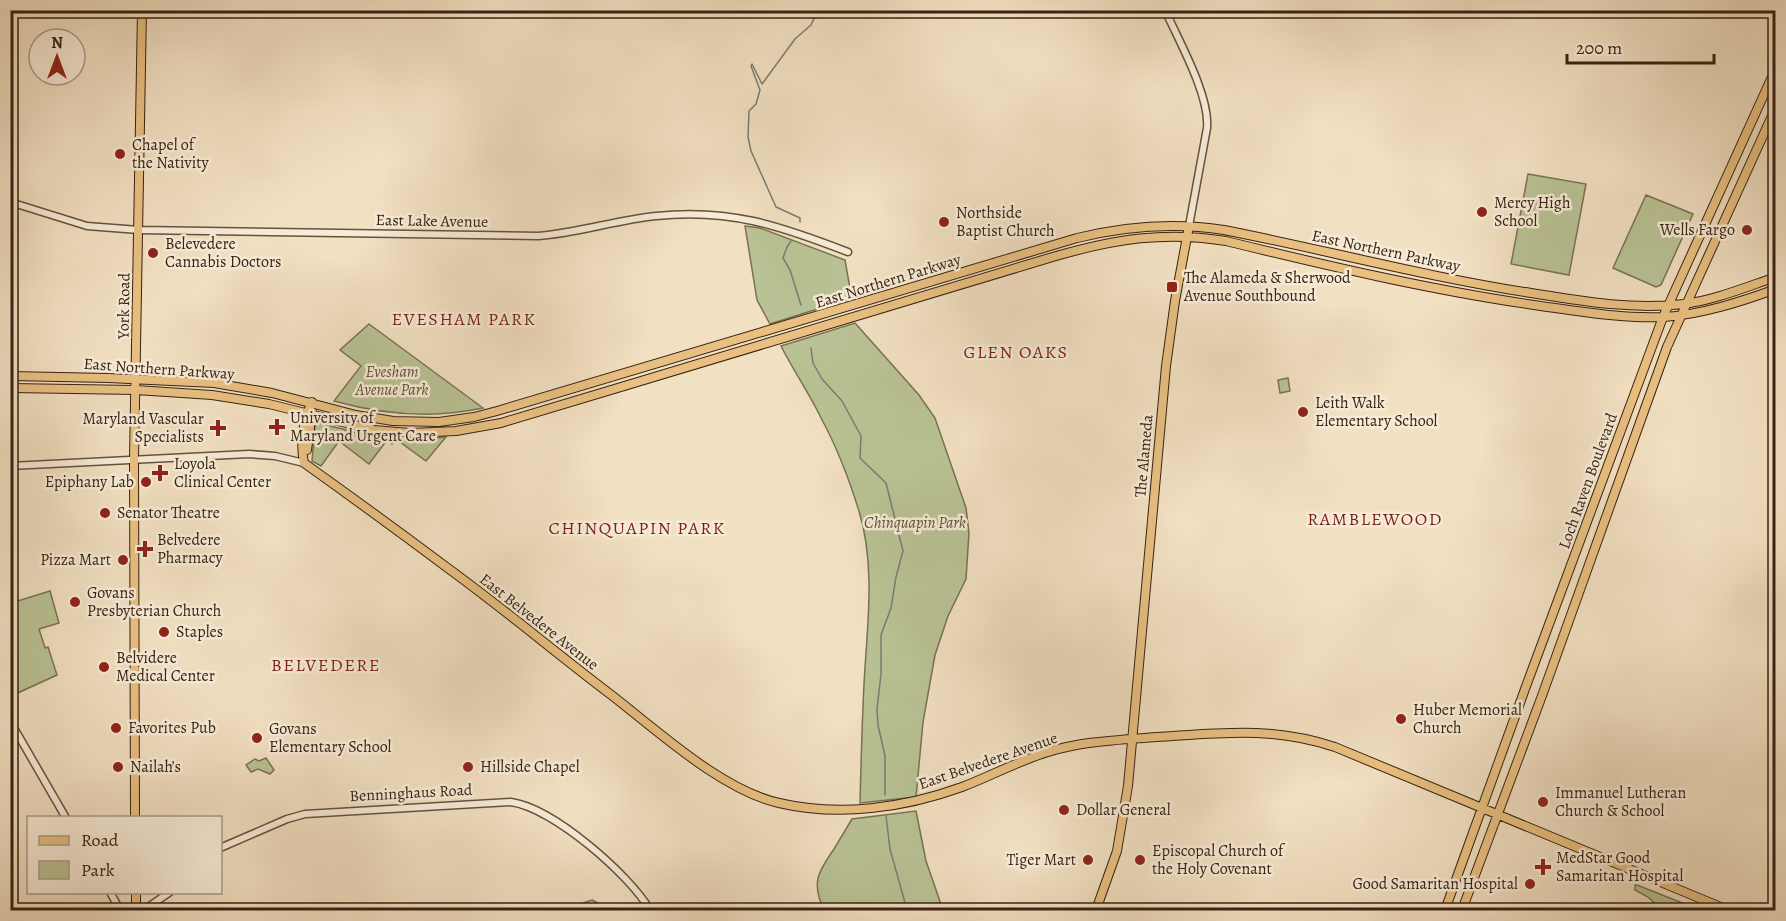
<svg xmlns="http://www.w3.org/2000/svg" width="1786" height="921" font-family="Alegreya,serif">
  <rect width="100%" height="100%" fill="#f2e0c2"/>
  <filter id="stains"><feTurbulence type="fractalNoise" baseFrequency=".00333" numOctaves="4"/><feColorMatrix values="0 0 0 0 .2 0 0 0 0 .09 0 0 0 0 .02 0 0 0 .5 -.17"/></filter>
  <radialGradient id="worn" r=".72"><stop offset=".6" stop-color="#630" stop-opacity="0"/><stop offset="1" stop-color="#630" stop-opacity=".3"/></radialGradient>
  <path fill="#b9c294" stroke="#787253" stroke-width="1.5" d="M1528 174 1586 184 1569 275 1511 264Z
    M1646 195 1693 214 1661 285 1656 287 1613 268Z
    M745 226 760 228 845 260 851 294 849 299 770 324 757 300Z
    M855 323 919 395 935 418 966 508 969 533 966 579 948 616 935 655 923 722 916 797 860 803C861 763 862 724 864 684 867 627 876 567 859 511 849 479 837 447 821 418 809 393 793 370 781 346Z
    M369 324 483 408C432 419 384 415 334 401L361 366 340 350Z
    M1288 378 1290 391 1280 393 1278 380Z
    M319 423C348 431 378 438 408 439 421 440 434 438 446 437L426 461 397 440 392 444 387 440 369 464 339 441 321 466 312 461 315 426Z
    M50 591 59 623 39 629 45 648 48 647 57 675 11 696V603Z
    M266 758 274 770 270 774 258 769 251 772 246 765 255 759 259 761Z
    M916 811 926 861 943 910H824C811 883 818 872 834 849 840 839 846 829 852 819Z
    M1635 885H1637L1700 910H1662L1648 897 1635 890Z
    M592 900 596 902 605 910H542L570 907Z"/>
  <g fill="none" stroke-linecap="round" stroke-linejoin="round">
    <path stroke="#737f74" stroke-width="1.5" d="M800 222V218L776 207 751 151 748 137 749 111 756 104 760 90 751 66 752 64 762 84 795 39 811 25 818 10
      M791 241 787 247 783 258 790 270 801 305
      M811 348 813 363 822 379 842 401 861 436 860 458 886 483 903 551 896 577 891 608 881 635V674L877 709 878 725 885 756V795
      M886 816 890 849 907 910"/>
    <defs>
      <path id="minor" d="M1165 10C1179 41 1210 96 1207 128L1189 226
        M10 202 87 226 139 230 538 236C578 233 616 220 656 216 729 208 781 226 848 252
        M10 466 249 454 275 456 304 463
        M10 721 66 818
        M220 848 287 819 305 814 511 802C553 808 629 874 650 910
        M110 892 120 910
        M144 910 170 892"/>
      <path id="major" d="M10 376 108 378 214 383 272 393 356 415 393 421 439 422 474 417 497 411 1077 238C1126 226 1174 222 1224 230 1326 250 1427 277 1531 293 1581 301 1632 310 1684 304 1715 300 1746 287 1776 277
        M10 388 136 390 212 395 269 404 374 430 410 433 456 431 501 423 611 390 1056 256C1115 239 1165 231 1226 241 1328 266 1431 290 1534 305 1577 311 1622 319 1665 317 1703 314 1740 302 1776 289
        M307 450 312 412
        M304 463C353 498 401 533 449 569 504 609 556 653 610 694 657 730 721 790 779 803 839 817 904 808 962 787 991 776 1018 761 1048 752 1083 741 1120 740 1157 737 1221 733 1272 726 1335 747L1728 910
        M304 463C300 443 303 420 312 402
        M135 818 134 459 142 10
        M136 892V910
        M1096 910 1117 851 1128 786 1166 366 1175 301 1189 226
        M1445 910 1525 689 1663 317 1776 68
        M1462 910 1543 693 1667 347 1776 107"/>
    </defs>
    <use href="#minor" stroke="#65523e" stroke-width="9"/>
    <use href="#major" stroke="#362212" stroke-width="10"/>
    <use href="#minor" stroke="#f7ebd7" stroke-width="6"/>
    <use href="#major" stroke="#e9c081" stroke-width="8"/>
  </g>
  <g fill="#8f2418" stroke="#f7ebd7" stroke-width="2">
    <circle cx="120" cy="154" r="6"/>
    <circle cx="1482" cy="212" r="6"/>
    <circle cx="944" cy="222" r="6"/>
    <circle cx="1747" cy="230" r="6"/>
    <circle cx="153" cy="253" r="6"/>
    <rect x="1166" y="281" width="12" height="12" rx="3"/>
    <circle cx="1303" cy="412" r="6"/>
    <path d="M274 418h6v6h6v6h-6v6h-6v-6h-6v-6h6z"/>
    <path d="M215 419h6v6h6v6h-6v6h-6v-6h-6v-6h6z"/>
    <path d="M157 464h6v6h6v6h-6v6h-6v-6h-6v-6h6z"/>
    <circle cx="146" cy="482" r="6"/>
    <circle cx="105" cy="513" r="6"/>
    <path d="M142 540h6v6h6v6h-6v6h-6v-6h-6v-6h6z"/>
    <circle cx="123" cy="560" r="6"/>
    <circle cx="75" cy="602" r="6"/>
    <circle cx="164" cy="632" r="6"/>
    <circle cx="104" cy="667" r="6"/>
    <circle cx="1401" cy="719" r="6"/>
    <circle cx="116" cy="728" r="6"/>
    <circle cx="257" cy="738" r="6"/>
    <circle cx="118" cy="767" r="6"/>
    <circle cx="468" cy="767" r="6"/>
    <circle cx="1543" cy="802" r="6"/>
    <circle cx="1064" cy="810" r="6"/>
    <circle cx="1088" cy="860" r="6"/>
    <circle cx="1140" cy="860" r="6"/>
    <path d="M1540 858h6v6h6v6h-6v6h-6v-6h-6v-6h6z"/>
    <circle cx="1530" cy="884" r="6"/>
  </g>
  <g text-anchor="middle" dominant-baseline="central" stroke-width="5" stroke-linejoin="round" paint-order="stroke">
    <g font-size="16" fill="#362212" stroke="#f7ebd7" text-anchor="start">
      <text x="132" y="145">Chapel of<tspan x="132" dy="18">the Nativity</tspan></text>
      <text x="1494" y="203">Mercy High<tspan x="1494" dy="18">School</tspan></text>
      <text x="956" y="213">Northside<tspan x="956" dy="18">Baptist Church</tspan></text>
      <text x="1735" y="230" text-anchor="end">Wells Fargo</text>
      <text x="165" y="244">Belevedere<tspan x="165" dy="18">Cannabis Doctors</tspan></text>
      <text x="1184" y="278">The Alameda &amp; Sherwood<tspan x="1184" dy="18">Avenue Southbound</tspan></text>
      <text x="1315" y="403">Leith Walk<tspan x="1315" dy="18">Elementary School</tspan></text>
      <text x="290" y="418">University of<tspan x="290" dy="18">Maryland Urgent Care</tspan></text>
      <text x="204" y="419" text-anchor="end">Maryland Vascular<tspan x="204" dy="18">Specialists</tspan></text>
      <text x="174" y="464">Loyola<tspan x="174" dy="18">Clinical Center</tspan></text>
      <text x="134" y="482" text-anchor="end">Epiphany Lab</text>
      <text x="117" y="513">Senator Theatre</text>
      <text x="157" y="540">Belvedere<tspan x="157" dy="18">Pharmacy</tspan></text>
      <text x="111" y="560" text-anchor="end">Pizza Mart</text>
      <text x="87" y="593">Govans<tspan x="87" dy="18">Presbyterian Church</tspan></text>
      <text x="176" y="632">Staples</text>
      <text x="116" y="658">Belvidere<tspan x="116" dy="18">Medical Center</tspan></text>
      <text x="1413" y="710">Huber Memorial<tspan x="1413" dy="18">Church</tspan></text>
      <text x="128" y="728">Favorites Pub</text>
      <text x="269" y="729">Govans<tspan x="269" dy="18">Elementary School</tspan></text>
      <text x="130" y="767">Nailah’s</text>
      <text x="480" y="767">Hillside Chapel</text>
      <text x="1555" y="793">Immanuel Lutheran<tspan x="1555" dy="18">Church &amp; School</tspan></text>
      <text x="1076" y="810">Dollar General</text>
      <text x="1152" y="851">Episcopal Church of<tspan x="1152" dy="18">the Holy Covenant</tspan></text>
      <text x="1556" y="858">MedStar Good<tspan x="1556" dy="18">Samaritan Hospital</tspan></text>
      <text x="1076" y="860" text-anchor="end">Tiger Mart</text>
      <text x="1518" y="884" text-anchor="end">Good Samaritan Hospital</text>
    </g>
    <g font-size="16" fill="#362212" stroke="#f7ebd7">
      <text transform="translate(432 221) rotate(1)">East Lake Avenue</text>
      <text transform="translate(1386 251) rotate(12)">East Northern Parkway</text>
      <text transform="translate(888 281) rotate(-17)">East Northern Parkway</text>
      <text transform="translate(124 306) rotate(-89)">York Road</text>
      <text transform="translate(159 369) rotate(4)">East Northern Parkway</text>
      <text transform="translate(1144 456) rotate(-85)">The Alameda</text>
      <text transform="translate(1588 481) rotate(-70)">Loch Raven Boulevard</text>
      <text transform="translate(539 622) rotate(38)">East Belvedere Avenue</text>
      <text transform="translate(988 761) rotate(-19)">East Belvedere Avenue</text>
      <text transform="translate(411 793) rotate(-3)">Benninghaus Road</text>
    </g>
    <g font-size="16" font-style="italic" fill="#5d5239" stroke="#f7ebd7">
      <text x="392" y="372">Evesham<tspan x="392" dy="18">Avenue Park</tspan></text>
      <text x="915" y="523">Chinquapin Park</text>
    </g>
    <g font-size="18" letter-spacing="1.5" fill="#7a1f14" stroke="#f7ebd7">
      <text x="464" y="319">EVESHAM PARK</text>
      <text x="1016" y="352">GLEN OAKS</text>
      <text x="1375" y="519">RAMBLEWOOD</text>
      <text x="637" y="528">CHINQUAPIN PARK</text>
      <text x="326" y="665">BELVEDERE</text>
    </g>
  </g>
  <rect width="1786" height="921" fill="none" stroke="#f2e0c2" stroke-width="36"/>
  <rect x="12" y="12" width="1762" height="897" fill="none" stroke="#362212" stroke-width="3"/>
  <rect x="18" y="18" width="1750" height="885" fill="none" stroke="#362212" stroke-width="1.5"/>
  <rect x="27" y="816" width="195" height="78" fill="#f7ebd7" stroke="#aa9b88" stroke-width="1.5"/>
  <rect x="39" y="836" width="30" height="9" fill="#e9c081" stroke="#aa9b88" stroke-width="1.5"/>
  <text x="81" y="846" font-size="18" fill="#362212">Road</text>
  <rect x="39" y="861" width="30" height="18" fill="#b9c294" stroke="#aa9b88" stroke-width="1.5"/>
  <text x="81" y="876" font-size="18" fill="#362212">Park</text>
  <g transform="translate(57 57)"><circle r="28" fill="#f7ebd7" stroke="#aa9b88" stroke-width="1.5"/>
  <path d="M0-4.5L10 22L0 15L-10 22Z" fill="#8f2418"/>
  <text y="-9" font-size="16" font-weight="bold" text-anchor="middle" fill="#362212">N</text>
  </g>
  <path d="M1567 54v9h147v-9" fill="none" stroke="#362212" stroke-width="3"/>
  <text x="1576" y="54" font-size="18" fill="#362212" stroke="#f7ebd7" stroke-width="4.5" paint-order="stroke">200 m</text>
  <rect width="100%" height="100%" filter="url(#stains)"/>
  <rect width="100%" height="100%" fill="url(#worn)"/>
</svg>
